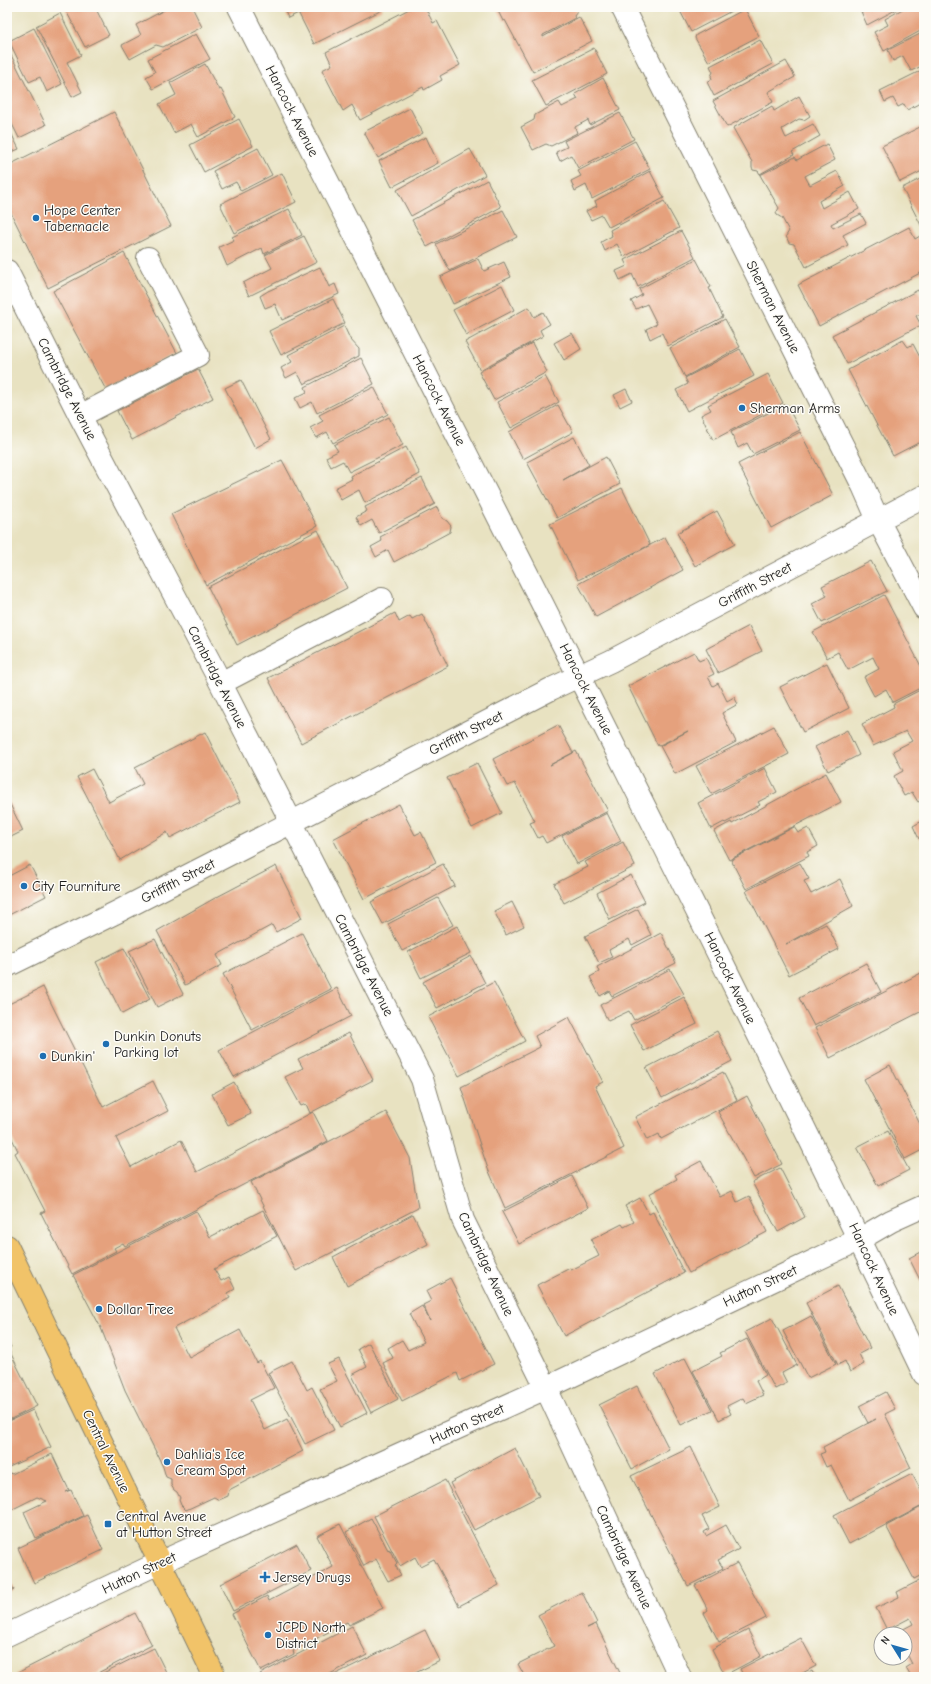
<svg xmlns="http://www.w3.org/2000/svg" width="931" height="1684" font-family="'Comic Neue',sans-serif">
  <rect width="100%" height="100%" fill="#fdfcf7"/>
  <filter id="ink" filterUnits="userSpaceOnUse"><feTurbulence type="fractalNoise" baseFrequency=".025" numOctaves="2"/><feDisplacementMap in="SourceGraphic" scale="8" xChannelSelector="R" yChannelSelector="G"/><feConvolveMatrix kernelMatrix="1 2 1 2 8 2 1 2 1" color-interpolation-filters="sRGB"/></filter>
  <filter id="wash" filterUnits="userSpaceOnUse"><feTurbulence type="fractalNoise" baseFrequency=".012" numOctaves="4" result="noise"/><feDisplacementMap in="SourceGraphic" scale="16" xChannelSelector="R" yChannelSelector="G"/><feGaussianBlur stdDeviation="0.9" result="paint"/><feColorMatrix in="noise" values="0 0 0 0 0 0 0 0 0 0 0 0 0 0 0 0 0 1.4 0 .05"/><feComposite in="paint" operator="in"/></filter>
  <g filter="url(#wash)">
    <rect width="100%" height="100%" fill="#e8e2c1"/>
    <g id="blocks">
      <path fill="#e5a17d" d="M64 7H95L109 35 85 47Z
        M170 7H192L202 27 163 47 156 45 130 59 122 45 141 35 136 25Z
        M283 7H311L288 18Z
        M314 7H381L382 10 314 44 299 14Z
        M413 7H425L433 23 437 21 460 65 440 76 442 80 424 90 423 87 360 120 352 105 343 111 322 70 332 65 326 52Z
        M496 7H577V12L574 16 575 18 543 35V37L579 17 592 41 533 72 505 20 503 21Z
        M678 7H739L691 32Z
        M859 7H901L867 25Z
        M906 7H924V29L884 51 874 32 888 25 885 19Z
        M745 9 759 36 709 62 695 38 696 35Z
        M60 13 81 55 67 62 82 92 72 97 36 26Z
        M34 28 62 84 47 92 40 77 29 82 9 41Z
        M924 32V65L911 71 903 56 893 61 888 50Z
        M196 34 210 59 153 89 146 77 155 72 148 59Z
        M760 40 773 64 714 96 707 82 712 79 711 76 713 72 710 66Z
        M7 47 46 125 19 138 7 114Z
        M594 48 607 74 546 106 532 80Z
        M786 61 795 77 768 92 773 102 727 127 713 101Z
        M205 64 219 90 221 89 235 117 198 137 191 124 174 133 159 104 176 95 170 83Z
        M924 69V101L907 110 904 104 898 107 893 98 885 102 880 91Z
        M603 78 620 110 590 125 588 120 575 127 577 133 551 146 546 144 533 150 521 127 534 120 535 115 559 102 562 107 578 99 575 94Z
        M799 96 810 116 804 120 799 119 782 129 784 134 786 138 813 124 820 136 792 152 794 155 760 174 758 171 753 170 752 168V162L733 128 772 106 774 111Z
        M410 108 423 133 378 158 364 132Z
        M114 112 171 226 48 288 7 205V166Z
        M620 113 634 139 578 168 571 155 560 161 556 152 567 147 564 141Z
        M239 119 253 146 204 172 190 145Z
        M7 125 19 149 7 154Z
        M924 125V170L900 182 882 146Z
        M426 137 438 163 392 187 379 161Z
        M635 141 650 169 592 199 586 185 575 191 571 181 581 176 578 171Z
        M827 144 835 160 805 176 807 180 810 185 837 171 845 186 819 201 822 208 850 192 859 209 831 224 833 228 861 214 866 223 843 235 848 245 806 267 794 244 789 243 786 236 789 231 782 218 777 215 776 213 779 208 760 175 795 157 797 160Z
        M258 148 272 175 241 191 236 182 222 189 213 171Z
        M470 149 485 175 411 216 397 190Z
        M650 171 664 198 609 227 602 215 591 220 586 211 597 206 595 201Z
        M282 173 296 202 234 233 220 204Z
        M924 177V231L902 188Z
        M487 180 501 207 427 247 412 220Z
        M664 201 679 228 624 257 617 244 605 251 601 242 612 236 610 230Z
        M289 209 302 235 264 254 262 248 227 266 219 247 234 240 232 237Z
        M503 210 517 237 450 271 436 244Z
        M909 227 915 239 920 236 924 244V271L819 326 798 285Z
        M681 231 695 257 638 287 632 274 620 280 616 271 627 266 624 260Z
        M304 236 317 262 249 296 243 283 272 268 265 255Z
        M124 253 177 353 106 390 53 291Z
        M478 259 484 271 504 262 511 277 453 304 440 277Z
        M696 259 711 287 709 288 723 317 668 346 662 333 650 339 646 329 657 324 647 304 636 309 631 301 642 295 639 289Z
        M320 267 329 287 335 284 339 294 282 320 275 304 265 308 260 296 268 291Z
        M502 285 514 310 466 335 453 310Z
        M918 290 924 302V312L916 316 921 325 847 364 832 335Z
        M333 299 345 323 281 355 269 331Z
        M529 307 534 317 543 312 550 324 540 330 543 336 480 370 465 342Z
        M725 319 740 347 685 377 670 348Z
        M344 326 350 339 359 349V356L304 384 297 372 286 378 281 368 292 362 288 355Z
        M924 329V339L920 331Z
        M572 333 581 349 564 360 554 343Z
        M903 340 908 347 913 344 924 365V440L893 456 848 370Z
        M532 343 547 372 494 400 479 372Z
        M740 349 754 376 687 411 676 390 688 384 685 378Z
        M361 358 374 384 317 413 312 402 300 408 295 398 307 392 305 387Z
        M198 369 213 398 132 440 117 411Z
        M768 374 783 403 713 440 701 415 711 410 708 405Z
        M545 376 559 402 511 428 497 402Z
        M241 380 271 439 255 448 225 388Z
        M374 387 388 414 333 443 327 432 316 438 310 428 323 421 319 415Z
        M626 389 632 401 620 407 614 395Z
        M786 404 800 430 753 454 747 443 738 448 731 432Z
        M558 405 573 432 523 459 509 432Z
        M389 417 403 445 349 472 343 461 331 467 326 457 338 451 334 445Z
        M800 432 833 495 771 528 738 464Z
        M574 437 589 465 563 480 606 457 620 484 557 518 527 462Z
        M406 447 420 474 365 503 359 490 341 500 335 488 352 479 351 476Z
        M282 460 317 526 206 585 171 514Z
        M422 478 435 504 379 533 372 520 361 526 356 517 367 511 365 507Z
        M622 488 650 545 578 580 550 524Z
        M437 507 442 518 447 521 451 526 450 532 394 562 388 550 376 557 371 547 382 541 380 537Z
        M717 511 735 544 695 566 677 533Z
        M318 530 347 588 237 645 208 587Z
        M665 537 683 570 596 617 578 584Z
        M871 561 887 591 822 623 812 604 827 596 822 586Z
        M884 595 924 672V686L893 702 886 689 874 696 864 677 879 669 873 657 848 670 838 652 827 658 813 632Z
        M395 613 399 622 410 616 412 619 422 614 448 666 301 743 268 678Z
        M749 626 762 651 718 673 706 649Z
        M694 652 699 661 706 658 714 674 708 677 713 686 718 683 727 701 734 697 738 704 722 713 736 742 675 774 660 746 688 731 658 746 628 686Z
        M827 663 849 708 803 732 780 687Z
        M924 688V799L918 802 912 792 904 796 894 776 903 771 893 751 912 741 906 731 873 746 862 724 894 707 893 704Z
        M558 725 573 753 550 765 576 751 608 811 546 843 542 836 538 838 530 823 535 821 515 783 507 786 493 759Z
        M774 726 789 754 711 794 696 766Z
        M847 730 859 755 828 771 815 747Z
        M205 732 240 802 170 838 167 832 120 860 77 777 92 769 109 802 143 784 135 768Z
        M477 763 502 813 472 828 447 778Z
        M765 768 777 792 758 802 760 805 725 823 724 822 711 829 698 803Z
        M826 773 841 802 729 860 714 831 731 822 732 824Z
        M7 798 23 831 7 839Z
        M399 804 415 835 421 832 436 862 364 899 333 839Z
        M607 813 621 841 577 864 562 836Z
        M924 820V836L919 839 913 826Z
        M794 827 798 833 808 828 818 846 807 852 809 856 746 889 731 860Z
        M623 842 635 866 564 903 554 884 588 867 585 862Z
        M800 863 809 879 804 881 811 894 840 879 853 906 786 944 826 924 839 949 789 975 746 891Z
        M443 864 455 886 383 924 371 902Z
        M30 865 46 896 7 916V877Z
        M276 866 302 918 276 932 272 925 217 955 222 965 185 985 157 931 215 898Z
        M631 875 645 902 610 920 597 893Z
        M438 898 453 925 402 951 388 924Z
        M512 902 524 926 506 935 494 911Z
        M638 909 651 935 632 945 629 939 609 950 612 957 599 963 585 936Z
        M457 926 471 953 421 978 408 952Z
        M302 933 331 989 252 1030 223 974Z
        M661 933 676 963 612 996 609 991 600 996 590 977 599 972 597 967Z
        M155 939 183 994 157 1007 129 951Z
        M124 948 150 999 122 1014 96 962Z
        M471 956 485 983 437 1008 423 982Z
        M866 963 881 992 814 1026 799 998Z
        M670 969 684 994 634 1020 629 1011 608 1021 600 1005Z
        M921 973 924 978V1010L830 1058 815 1028Z
        M494 982 525 1041 459 1076 428 1017Z
        M43 987 103 1107 153 1081 168 1111 116 1138 131 1167 181 1140 197 1172 313 1112 328 1141 125 1246 123 1243 114 1248 116 1251 72 1274 41 1213 45 1211 15 1153 18 1151 7 1128V1005Z
        M337 988 351 1016 234 1077 219 1050Z
        M684 997 697 1024 644 1051 630 1025Z
        M569 1017 603 1082 595 1086 624 1148 505 1208 488 1169 461 1087 540 1047 535 1036Z
        M717 1031 732 1061 662 1098 646 1068Z
        M349 1033 373 1080 310 1113 306 1104 301 1106 285 1077 303 1068 298 1059Z
        M890 1065 924 1132V1149L905 1159 864 1079Z
        M723 1072 737 1100 661 1139 659 1134 647 1140 635 1117Z
        M234 1082 251 1114 228 1125 212 1094Z
        M747 1096 782 1164 754 1178 718 1112Z
        M924 1099V1109L920 1101Z
        M386 1112 410 1158 418 1208 296 1271 251 1182Z
        M924 1116V1126L920 1118Z
        M888 1131 909 1170 878 1186 857 1147Z
        M701 1161 720 1197 732 1191 737 1202 749 1196 767 1232 689 1273 649 1194 677 1179 675 1175Z
        M780 1168 805 1217 778 1232 752 1182Z
        M572 1176 588 1208 519 1244 502 1212Z
        M640 1198 649 1214 653 1212 684 1273 564 1336 537 1285 570 1268 571 1270 599 1256 591 1240 622 1224 624 1227 634 1222 625 1206Z
        M263 1210 277 1236 214 1269 221 1281 229 1277 235 1289 228 1293 230 1298 174 1328 189 1357 240 1330 257 1363 260 1361 274 1388 250 1400 265 1430 287 1419 303 1451 229 1490 228 1496 219 1500 214 1497 186 1510 181 1505 179 1500 180 1498 177 1492 174 1490 171 1485V1479L166 1477 163 1467 155 1450 125 1390 101 1328 73 1275 196 1211 210 1237Z
        M413 1214 428 1244 347 1286 333 1257Z
        M924 1250V1288L909 1258Z
        M450 1278 494 1364 460 1381 457 1373 402 1401 383 1363 393 1358 388 1348 402 1340 408 1350 424 1342 409 1314 422 1306 430 1321 423 1305 431 1301 426 1291Z
        M838 1286 870 1348 859 1354 864 1364 850 1372 845 1361 838 1365 806 1303Z
        M811 1316 836 1364 808 1378 783 1331Z
        M772 1318 797 1365 782 1373 787 1383 775 1389 745 1332Z
        M747 1339 766 1375 756 1381 763 1395 746 1403 743 1398 727 1406 731 1414 719 1420 693 1371 722 1356 720 1353Z
        M7 1340 11 1347 7 1350Z
        M369 1343 398 1399 371 1413 352 1375 367 1367 358 1349Z
        M9 1350 37 1406 7 1421V1351Z
        M685 1358 712 1410 681 1425 655 1374Z
        M339 1359 367 1413 340 1427 320 1389 337 1381 328 1364Z
        M292 1361 307 1390 312 1387 334 1430 305 1444 268 1373Z
        M637 1386 669 1449 632 1469 599 1405Z
        M886 1392 895 1409 885 1414 911 1468 849 1500 831 1465 826 1467 820 1454 825 1452 823 1447 876 1419 868 1423 859 1406Z
        M33 1410 51 1447 7 1468V1422Z
        M691 1447 720 1507 702 1516 709 1529 704 1532 706 1536 726 1525 739 1549 718 1560 723 1568 688 1586 631 1476Z
        M515 1448 539 1496 474 1530 450 1483Z
        M52 1454 69 1490 65 1492 71 1490 83 1516 36 1538 24 1512 47 1501 37 1497 7 1512V1472L12 1474Z
        M912 1474 924 1496V1505L849 1544 834 1515Z
        M445 1480 499 1585 459 1606 434 1559 420 1566 415 1557 400 1566 374 1516Z
        M923 1506 924 1574 914 1579 886 1526Z
        M87 1515 103 1550 34 1583 18 1548Z
        M371 1518 388 1550 389 1549 397 1563 395 1565 401 1575 388 1581 376 1559 364 1566 346 1532Z
        M340 1524 383 1608 349 1625 347 1622 293 1651 294 1654 261 1671 232 1614 267 1596 269 1601 333 1567 317 1536Z
        M297 1544 311 1571 233 1611 220 1584Z
        M737 1563 766 1618 719 1642 704 1613 708 1610 695 1585Z
        M7 1577 14 1590 7 1594Z
        M924 1578V1677H911L906 1668 912 1664 905 1650V1634H894L913 1624 910 1618 887 1630 876 1608 899 1597 897 1592Z
        M582 1592 597 1623 587 1628 596 1624 622 1677H525L518 1664 554 1646 538 1615Z
        M135 1613 152 1645 90 1677H17L15 1674Z
        M352 1626 367 1655 324 1677H261L260 1674Z
        M425 1630 440 1661 407 1677H330Z
        M748 1630 761 1656 725 1675 712 1649Z
        M801 1638 816 1666 795 1677H744L740 1669Z
        M154 1648 167 1674 162 1677H95Z
        M812 1671 815 1677H801Z"/>
    </g>
  </g>
  <g filter="url(#ink)">
    <use href="#blocks" fill-opacity="0" stroke="#827f6e" stroke-width="1"/>
    <g fill="none" stroke-linecap="round" stroke-linejoin="round">
      <defs>
        <path id="minor" d="M239 7C470 461 703 915 924 1374
          M622 7 863 486 878 520 924 608
          M7 271 80 416 214 670 422 1079 463 1220 546 1388 680 1677
          M80 416 198 355 148 258
          M221 683 382 599
          M7 966 117 912 551 689 611 661 924 496
          M7 1635 161 1562 546 1388 860 1239 891 1221 924 1206"/>
        <path id="major" d="M7 1246 215 1677"/>
      </defs>
      <use href="#minor" stroke="#827f6e" stroke-width="24"/>
      <use href="#major" stroke="#827f6e" stroke-width="24"/>
      <use href="#minor" stroke="#fff" stroke-width="22"/>
      <use href="#major" stroke="#f1c369" stroke-width="22"/>
    </g>
  </g>
  <g fill="#1f6fb2" stroke="#fdfcf7" stroke-width="1.5">
    <circle cx="36" cy="218" r="4"/>
    <circle cx="742" cy="408" r="4"/>
    <circle cx="24" cy="886" r="4"/>
    <circle cx="106" cy="1044" r="4"/>
    <circle cx="43" cy="1056" r="4"/>
    <circle cx="99" cy="1309" r="4"/>
    <circle cx="167" cy="1462" r="4"/>
    <rect x="104" y="1520" width="8" height="8" rx="2"/>
    <path d="M263 1571h4v4h4v4h-4v4h-4v-4h-4v-4h4z"/>
    <circle cx="268" cy="1635" r="4"/>
  </g>
  <g text-anchor="middle" dominant-baseline="central" stroke-width="3" stroke-linejoin="round" paint-order="stroke">
    <g font-size="14" fill="#1c1c1c" stroke="#fdfcf7">
      <text transform="translate(292 111) rotate(63)">Hancock Avenue</text>
      <text transform="translate(773 307) rotate(63)">Sherman Avenue</text>
      <text transform="translate(67 389) rotate(63)">Cambridge Avenue</text>
      <text transform="translate(439 400) rotate(63)">Hancock Avenue</text>
      <text transform="translate(755 585) rotate(-28)">Griffith Street</text>
      <text transform="translate(217 677) rotate(63)">Cambridge Avenue</text>
      <text transform="translate(586 689) rotate(63)">Hancock Avenue</text>
      <text transform="translate(466 733) rotate(-27)">Griffith Street</text>
      <text transform="translate(178 881) rotate(-27)">Griffith Street</text>
      <text transform="translate(364 965) rotate(63)">Cambridge Avenue</text>
      <text transform="translate(730 978) rotate(64)">Hancock Avenue</text>
      <text transform="translate(486 1264) rotate(65)">Cambridge Avenue</text>
      <text transform="translate(874 1269) rotate(65)">Hancock Avenue</text>
      <text transform="translate(760 1286) rotate(-25)">Hutton Street</text>
      <text transform="translate(467 1424) rotate(-24)">Hutton Street</text>
      <text transform="translate(106 1451) rotate(64)">Central Avenue</text>
      <text transform="translate(624 1557) rotate(65)">Cambridge Avenue</text>
      <text transform="translate(139 1573) rotate(-25)">Hutton Street</text>
    </g>
    <g font-size="14" fill="#1c1c1c" stroke="#fdfcf7" text-anchor="start">
      <text x="44" y="210">Hope Center<tspan x="44" dy="16">Tabernacle</tspan></text>
      <text x="750" y="408">Sherman Arms</text>
      <text x="32" y="886">City Fourniture</text>
      <text x="114" y="1036">Dunkin Donuts<tspan x="114" dy="16">Parking lot</tspan></text>
      <text x="51" y="1056">Dunkin'</text>
      <text x="107" y="1309">Dollar Tree</text>
      <text x="175" y="1454">Dahlia's Ice<tspan x="175" dy="16">Cream Spot</tspan></text>
      <text x="116" y="1516">Central Avenue<tspan x="116" dy="16">at Hutton Street</tspan></text>
      <text x="273" y="1577">Jersey Drugs</text>
      <text x="276" y="1627">JCPD North<tspan x="276" dy="16">District</tspan></text>
    </g>
  </g>
  <rect width="931" height="1684" fill="none" stroke="#fdfcf7" stroke-width="24"/>
  <g transform="translate(893 1646) rotate(307)"><circle r="19" fill="#fdfcf7" stroke="#a3a29f"/>
  <path d="M0-3L7 15L0 10L-7 15Z" fill="#1f6fb2"/>
  <text y="-6" font-size="11" font-weight="bold" text-anchor="middle" fill="#1c1c1c">N</text>
  </g>
</svg>
